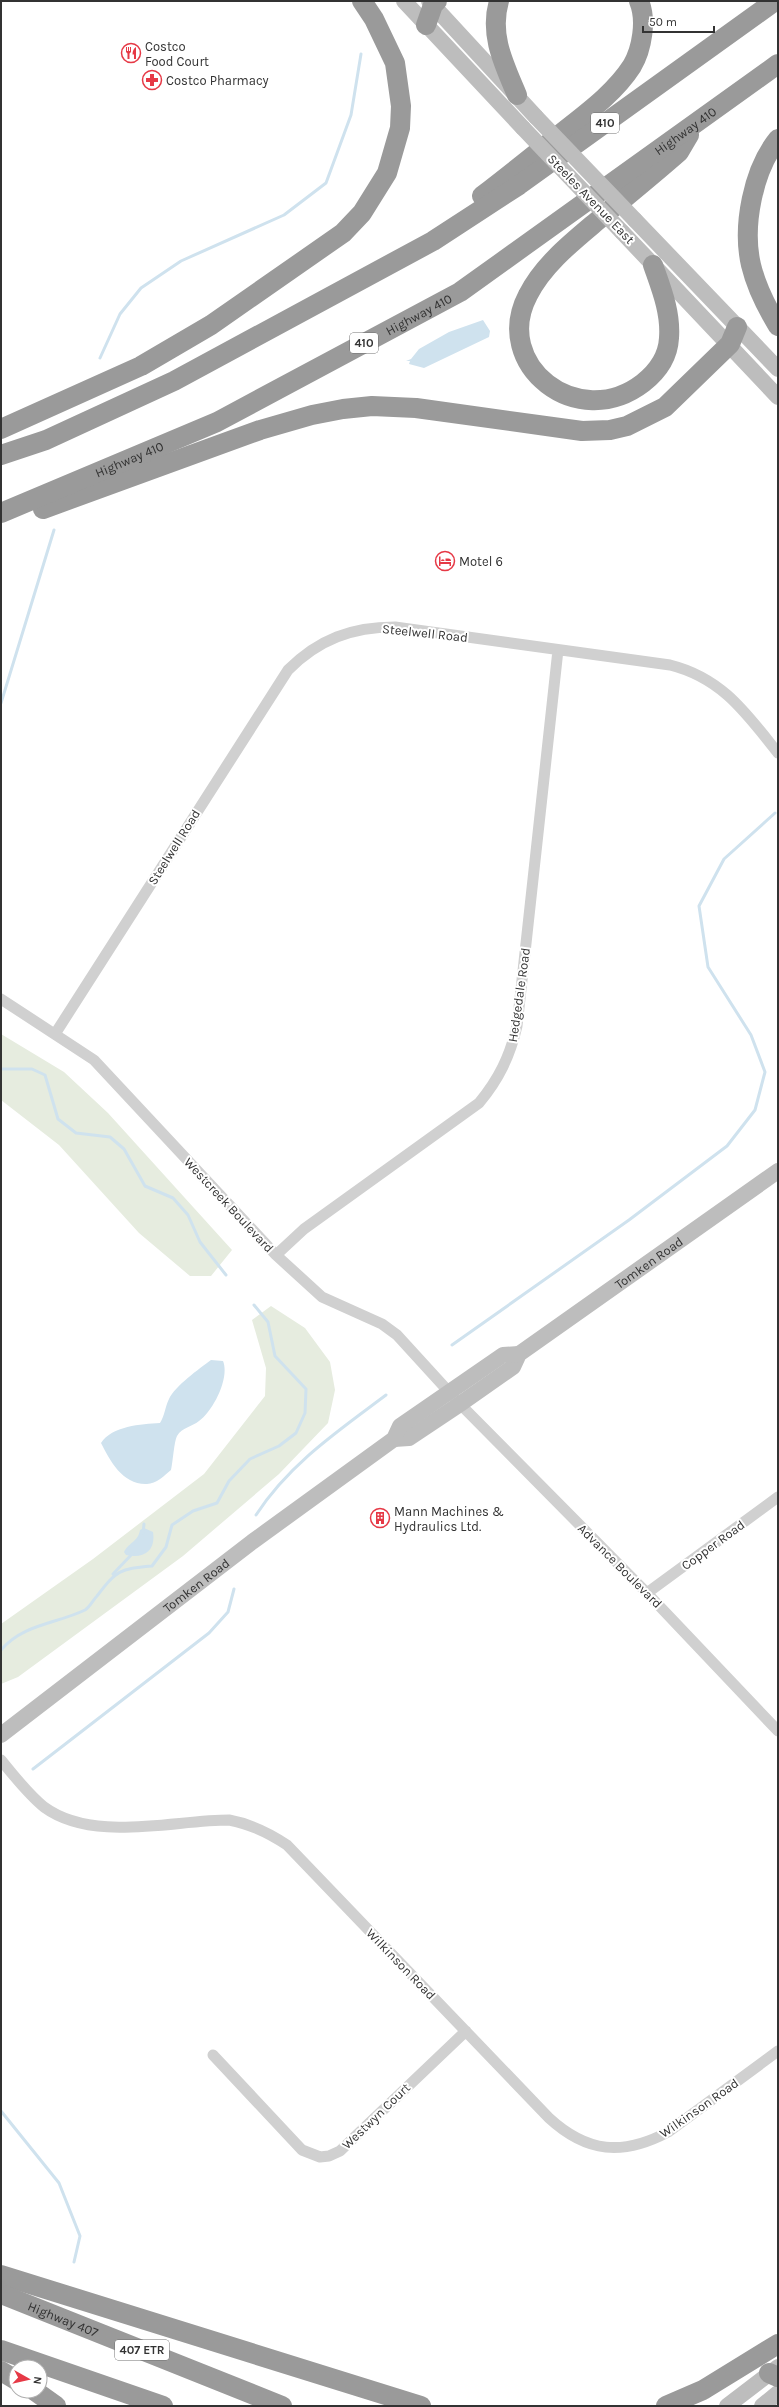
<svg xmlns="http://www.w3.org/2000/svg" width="779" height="2407" font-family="Karla,sans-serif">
  <rect width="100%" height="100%" fill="#fff"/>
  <path fill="#e6ecdf" d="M1 1034 64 1072 108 1113 232 1250 211 1276H190L139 1233 59 1145 1 1100Z
    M271 1306 305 1328 330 1362 335 1390 328 1423 279 1474 183 1556 18 1677 1 1684V1624L93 1559 204 1474 265 1396 266 1368 252 1320Z"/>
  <path fill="#cfe2ee" d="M483 320 490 331 489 337 424 368 409 364 410 361H406L411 359 419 349 449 332Z
    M211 1360 223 1361C230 1378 213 1411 199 1421 192 1427 182 1427 177 1436 174 1442 173 1461 171 1470 165 1475 156 1484 147 1484 123 1485 110 1461 101 1443 112 1426 141 1424 160 1423 165 1415 165 1407 169 1399 175 1386 199 1369 211 1360Z
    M144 1528 153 1532C156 1551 144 1559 126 1555L124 1552C129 1542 138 1542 140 1530Z"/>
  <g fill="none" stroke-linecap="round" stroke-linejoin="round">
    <path stroke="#cfe2ee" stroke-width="3" d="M100 358 120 314 141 288 181 261 284 215 326 183 351 115 361 54
      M1 703 54 530
      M1 1069H32L45 1075 58 1119 76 1133 110 1137 124 1149 145 1186 173 1198 188 1215 200 1242 226 1275
      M452 1345 629 1220 727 1146 755 1110 765 1072 751 1035 708 967 699 906 724 859 775 813
      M256 1515C289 1464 338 1431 386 1395
      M143 1533 144 1524
      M113 1574 133 1553
      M1 1650C23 1624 56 1624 85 1610 90 1607 93 1600 97 1596 117 1570 119 1569 152 1566L166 1547 172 1525 193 1511 217 1503 229 1481 250 1459 279 1446 296 1433 305 1413 306 1389 275 1356 268 1322 254 1305
      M33 1769 209 1633 228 1612 234 1589
      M1 2111 59 2183 80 2236 74 2262"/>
    <path stroke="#d0d0d0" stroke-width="11" d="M1 999 94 1060 276 1255 322 1297 382 1324 397 1335 460 1404 647 1593 778 1731
      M55 1034 288 670C319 639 352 627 395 627L670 665C722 678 746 713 778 753
      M276 1255 304 1229 479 1103C499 1079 510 1056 517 1026L558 650
      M647 1593 778 1497
      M1 1760C14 1776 28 1794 44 1807 93 1843 173 1820 229 1820 251 1824 269 1833 287 1845L549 2118C587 2153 623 2156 668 2132L778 2051
      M213 2055 302 2150 320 2157 329 2156 340 2151 466 2031"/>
    <g stroke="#bdbdbd" stroke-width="16">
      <path d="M404 1 523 128"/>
      <path d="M429 1 536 117"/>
      <path d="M635 220 778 369"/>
      <path d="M622 232 778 397"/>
      <path id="s1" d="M394 1439 409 1438 460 1404 513 1367 519 1354 778 1171"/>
      <path id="s2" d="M1 1735 252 1542 394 1439 400 1426 503 1355 519 1354"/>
      <path d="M727 2406 778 2367"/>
      <path d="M762 2406 778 2393"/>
    </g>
    <g stroke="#9a9a9a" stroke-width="20">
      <path d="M499 1C489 35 504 64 517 95"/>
      <path d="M426 25 433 5 437 1"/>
      <path d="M778 139C753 170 742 226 751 265 756 286 767 308 778 326"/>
      <path d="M482 196C508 176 533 156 559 135 584 115 614 94 632 66 642 49 647 20 639 1"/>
      <path d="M653 265C661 288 671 312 669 338 668 357 657 372 643 383 578 433 491 365 528 295 544 263 576 239 603 216 628 195 654 174 679 152L689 135"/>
      <path d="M1 429 141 366 211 325 343 233 362 213 387 173 400 128 401 106 395 63 374 19 362 1"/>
      <path d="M1 455 46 440 174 381 433 241 519 185 775 1"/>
      <path d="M43 509 260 430 312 415 343 409 372 406 416 408 582 431 610 430 627 426 665 407 730 344 737 327"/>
      <path id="s3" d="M1 513 217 422 460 292 778 64"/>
      <path d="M1 2275 421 2406"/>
      <path id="s4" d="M1 2294 282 2406"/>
      <path d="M1 2350 163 2406"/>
      <path d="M1 2371 16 2380"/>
      <path d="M769 2373 778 2377"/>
      <path d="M35 2391 56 2406"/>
      <path d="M666 2406 703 2390 778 2344"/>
    </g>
    <path stroke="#bdbdbd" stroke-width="16" d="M536 117 635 220
      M523 128 622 232"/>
  </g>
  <defs>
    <symbol id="restaurant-ring" viewBox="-11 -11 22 22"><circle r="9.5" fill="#fff" stroke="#e63946" stroke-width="1.5"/><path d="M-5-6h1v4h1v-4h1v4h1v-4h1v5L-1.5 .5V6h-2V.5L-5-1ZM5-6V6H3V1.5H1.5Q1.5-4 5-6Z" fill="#e63946"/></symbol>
    <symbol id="pharmacy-ring" viewBox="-11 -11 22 22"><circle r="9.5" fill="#fff" stroke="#e63946" stroke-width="1.5"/><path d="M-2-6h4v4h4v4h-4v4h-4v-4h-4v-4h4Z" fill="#e63946"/></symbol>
    <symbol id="hotel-ring" viewBox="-11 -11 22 22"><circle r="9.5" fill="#fff" stroke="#e63946" stroke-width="1.5"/><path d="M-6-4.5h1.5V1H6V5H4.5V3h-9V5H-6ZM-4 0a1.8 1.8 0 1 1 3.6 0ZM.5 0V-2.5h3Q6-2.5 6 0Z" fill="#e63946"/></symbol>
    <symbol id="building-ring" viewBox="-11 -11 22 22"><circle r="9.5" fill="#fff" stroke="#e63946" stroke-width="1.5"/><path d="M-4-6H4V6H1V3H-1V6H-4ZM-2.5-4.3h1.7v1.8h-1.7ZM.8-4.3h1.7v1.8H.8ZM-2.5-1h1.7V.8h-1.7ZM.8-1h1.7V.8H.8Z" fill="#e63946"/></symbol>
  </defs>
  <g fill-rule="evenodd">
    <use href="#restaurant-ring" x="120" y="42" width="22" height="22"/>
    <use href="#pharmacy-ring" x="141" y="69" width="22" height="22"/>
    <use href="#hotel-ring" x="434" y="550" width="22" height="22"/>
    <use href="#building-ring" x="369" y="1507" width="22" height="22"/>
  </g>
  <g text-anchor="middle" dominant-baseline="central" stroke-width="4" stroke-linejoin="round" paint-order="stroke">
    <g fill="#fff" stroke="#707070" stroke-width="1">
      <rect x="591" y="113" width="28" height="20" rx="3"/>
      <rect x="350" y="333" width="28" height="20" rx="3"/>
      <rect x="115" y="2340" width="54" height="20" rx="3"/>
    </g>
    <g font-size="12" font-weight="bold" fill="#333">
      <text x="605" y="123">410</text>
      <text x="364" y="343">410</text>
      <text x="142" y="2350">407 ETR</text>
    </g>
    <g font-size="13" fill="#333" stroke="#fff" text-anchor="start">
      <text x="145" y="46">Costco<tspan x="145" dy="15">Food Court</tspan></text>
      <text x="166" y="80">Costco Pharmacy</text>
      <text x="459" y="561">Motel 6</text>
      <text x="394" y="1511">Mann Machines &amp;<tspan x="394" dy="15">Hydraulics Ltd.</tspan></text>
    </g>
    <g font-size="13" fill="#333" stroke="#fff">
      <text stroke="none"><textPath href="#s3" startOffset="787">Highway 410</textPath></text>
      <text transform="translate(591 199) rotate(46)">Steeles Avenue East</text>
      <text stroke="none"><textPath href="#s3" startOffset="463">Highway 410</textPath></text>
      <text stroke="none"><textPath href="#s3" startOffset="139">Highway 410</textPath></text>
      <text transform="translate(425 633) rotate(6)">Steelwell Road</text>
      <text transform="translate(174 847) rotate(-58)">Steelwell Road</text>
      <text transform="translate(519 995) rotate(-82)">Hedgedale Road</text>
      <text transform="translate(229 1205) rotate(47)">Westcreek Boulevard</text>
      <text stroke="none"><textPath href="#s1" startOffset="314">Tomken Road</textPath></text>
      <text transform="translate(713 1545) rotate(-36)">Copper Road</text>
      <text transform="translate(620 1566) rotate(45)">Advance Boulevard</text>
      <text stroke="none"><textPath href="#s2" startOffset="246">Tomken Road</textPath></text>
      <text transform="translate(401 1964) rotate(46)">Wilkinson Road</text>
      <text transform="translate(699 2108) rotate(-35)">Wilkinson Road</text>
      <text transform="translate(376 2116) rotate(-44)">Westwyn Court</text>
      <text stroke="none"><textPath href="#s4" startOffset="67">Highway 407</textPath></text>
    </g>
  </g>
  <rect width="779" height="2407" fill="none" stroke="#333333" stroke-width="4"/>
  <g transform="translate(28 2379) rotate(98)"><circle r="19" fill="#ffffff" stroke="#adadad"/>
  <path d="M0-3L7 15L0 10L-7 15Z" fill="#e63946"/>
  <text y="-6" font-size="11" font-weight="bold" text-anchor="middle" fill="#333333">N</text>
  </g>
  <path d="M643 26v6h71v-6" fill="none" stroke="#333333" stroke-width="2"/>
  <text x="649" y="26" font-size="12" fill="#333333" stroke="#ffffff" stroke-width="3" paint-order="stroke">50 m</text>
</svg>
